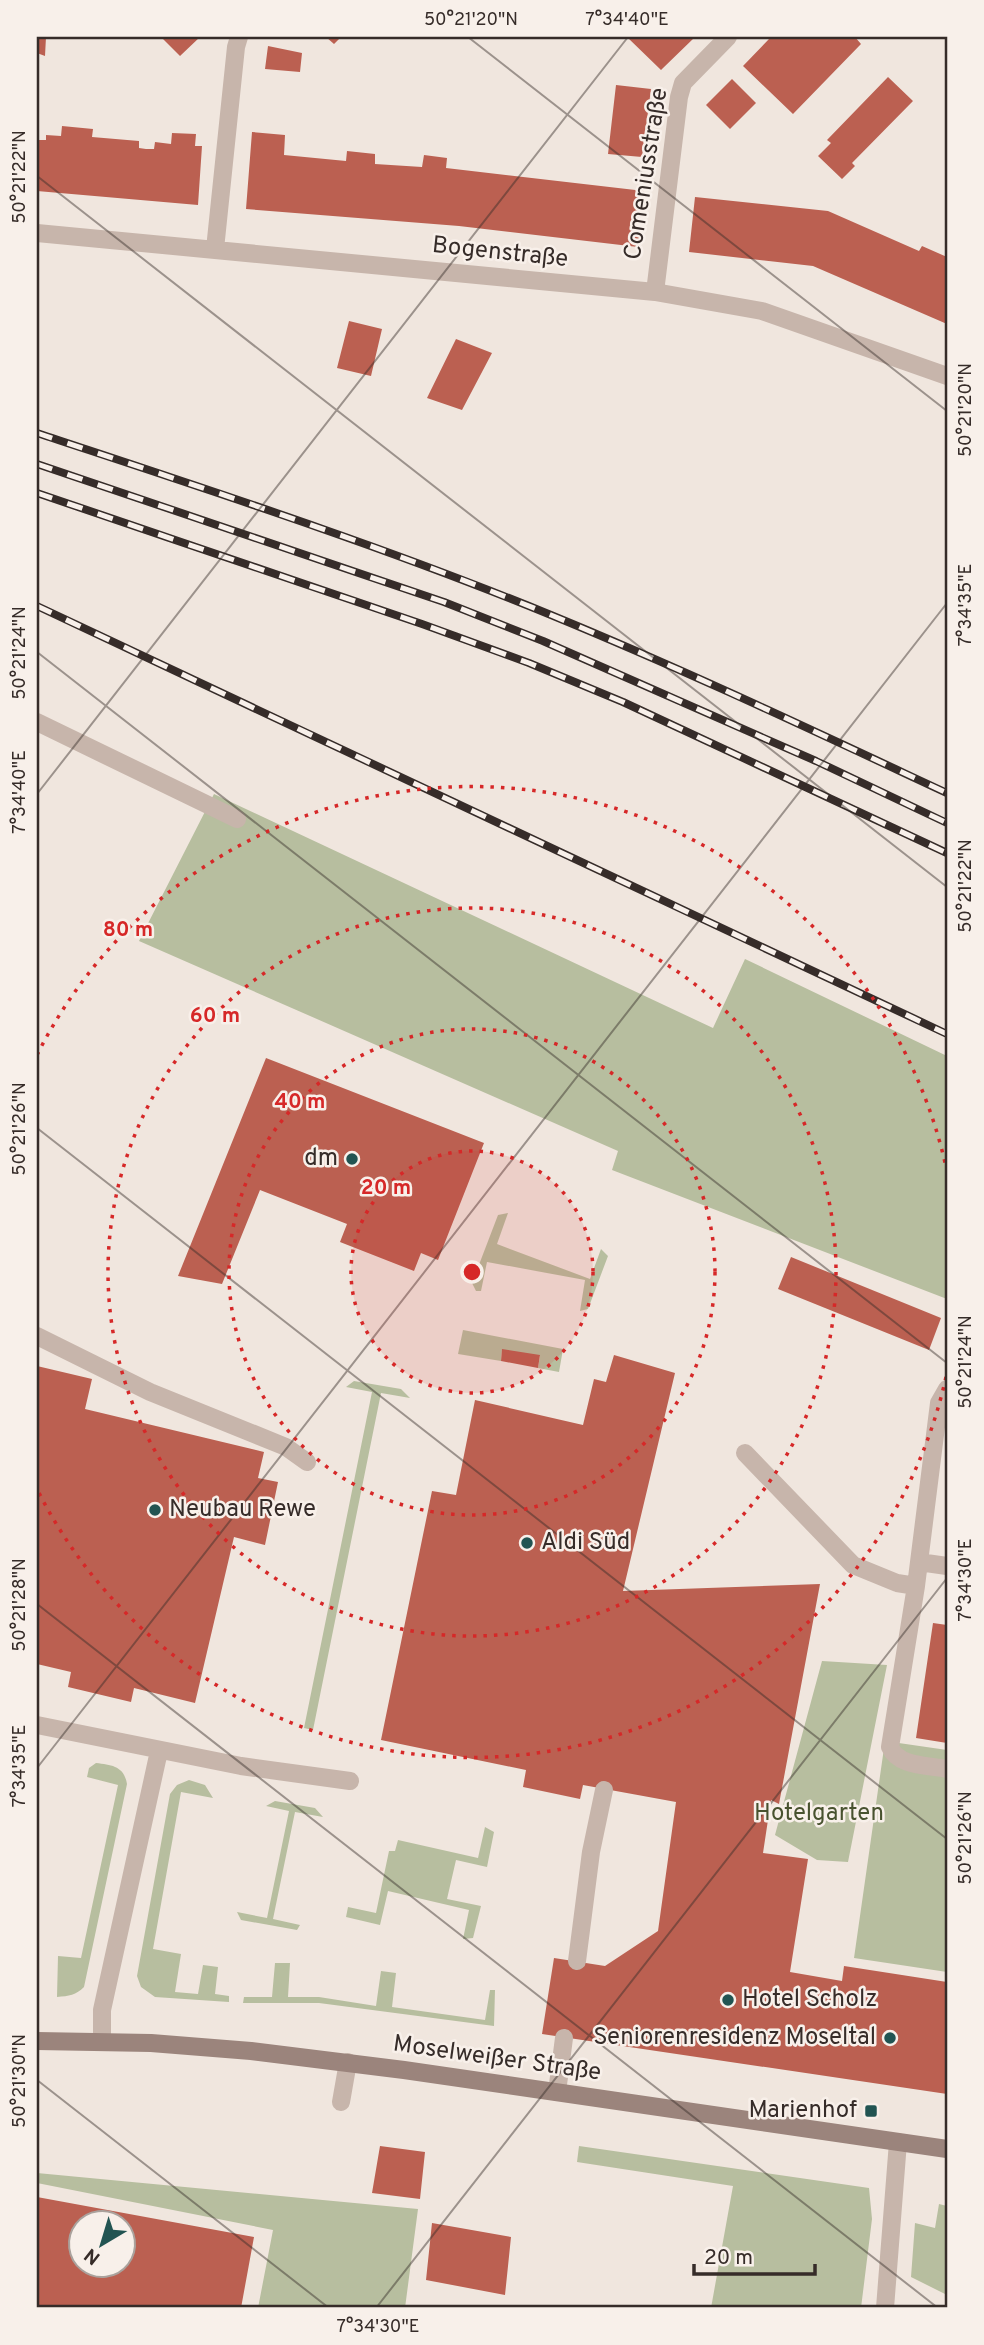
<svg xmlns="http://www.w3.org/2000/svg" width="984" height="2345" font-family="Overpass,sans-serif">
  <rect width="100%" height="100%" fill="#f0e6de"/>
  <path fill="#b7be9f" d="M214 794 713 1028 745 959 947 1056V1299L612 1170 618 1151 139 941Z
    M508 1213 497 1244 590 1279 601 1249 608 1256 588 1309 580 1311 585 1280 487 1262 481 1291H476L472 1283 498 1215Z
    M463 1330 563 1349 559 1372 538 1368 540 1356 502 1350 501 1361 458 1354Z
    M354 1381 401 1389 410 1398 381 1393 313 1730 304 1728 372 1392 346 1387Z
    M822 1661 887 1665 848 1862 817 1860 775 1835Z
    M885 1741 947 1750V1972L854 1958Z
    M96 1763C112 1765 124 1766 127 1784L84 1987C76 1995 69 1996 57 1997L58 1956 81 1958 118 1785 87 1777 89 1768Z
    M189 1780 205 1785 213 1798 181 1792 153 1949 181 1954 175 1992 198 1994 203 1965 218 1967 215 1994 229 1996V2002L155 1997 141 1987 137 1976 170 1794 177 1785Z
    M275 1801 315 1808 323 1817 295 1812 273 1919 300 1925 297 1930 241 1920 237 1912 267 1918 289 1811 266 1806Z
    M485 1827 494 1832 487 1867 456 1860 447 1899 481 1906 473 1938 463 1939 469 1910 388 1891 380 1925 346 1917 348 1907 376 1913 389 1851H395L398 1840 478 1858Z
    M275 1963H290L288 1997H319L376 2006 381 1971 396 1973 392 2007 485 2020 490 1990H495L494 2026 319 2003H243L244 1997H272Z
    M579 2146 869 2188 872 2219 861 2308H711L733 2186 577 2162Z
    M37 2173 418 2209 405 2308H258L273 2230 37 2183Z
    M939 2204 947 2206V2295L911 2277 915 2223 935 2228Z"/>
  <path fill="#bb6051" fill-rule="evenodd" d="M37 37H46L45 56 37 53Z
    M161 37H200L180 56Z
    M326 37H341L334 44Z
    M627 37H695L661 70Z
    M766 37H855L861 44 793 114 743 66 769 39Z
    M268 46 302 53 300 72 265 69Z
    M888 77 913 101 852 163 855 166 842 179 818 156 831 143 827 140Z
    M732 79 756 103 730 129 706 105Z
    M616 85 651 89 642 157 608 154Z
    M62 126 93 129 92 137 139 141V148L146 149H154L155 142 171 144 172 133 196 134 195 146H202L198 205 37 191V140H46V135L61 136Z
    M252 132 285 135 284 155 346 161 347 151 375 154V164L422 167 424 155 447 158 446 168 644 191 638 247 459 226 246 209Z
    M695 197 828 211 919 251 922 246 947 257V324L813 266 689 252Z
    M349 321 382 329 371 376 337 368Z
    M456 339 492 353 462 410 427 398Z
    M266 1058 484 1143 438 1260 421 1253 414 1271 340 1242 347 1224 260 1190 222 1284 178 1276Z
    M791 1257 941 1318 929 1350 778 1289Z
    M502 1349 540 1355 538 1368 501 1361Z
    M614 1355 675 1373 623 1591 820 1584 779 1804 771 1800 763 1853 808 1859 790 1972 842 1981 844 1966 947 1982V2094L542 2034 554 1958 605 1966 658 1931 676 1802 583 1785 580 1799 523 1787 526 1770 381 1740 432 1491 456 1495 475 1400 583 1425 594 1379 606 1382Z
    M37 1366 92 1379 85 1409 264 1452 258 1478 278 1482 265 1545 234 1537 195 1703 134 1688 131 1702 68 1687 71 1672 37 1664Z
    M933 1623 947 1625V1743L916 1738Z
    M380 2146 425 2152 420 2199 372 2193Z
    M37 2197 254 2237 241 2308H37ZM80 2222H122V2264H80Z
    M432 2223 511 2237 505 2295 426 2280Z"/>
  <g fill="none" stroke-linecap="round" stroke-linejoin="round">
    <path stroke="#c7b5ab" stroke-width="18" d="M37 722 237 819
      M37 1336 150 1392 286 1447 307 1462
      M947 1389 939 1403 916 1586 890 1747C898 1767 929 1765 947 1769
      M745 1453 853 1565 897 1583 916 1586
      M919 1562 947 1566
      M37 1725 241 1766 350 1781
      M577 1961 591 1852 604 1790
      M102 2042V2010L159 1751
      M557 2092 564 2038
      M341 2102 348 2062
      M885 2308 898 2142"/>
    <path stroke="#c7b5ab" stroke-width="18" d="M37 233 655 292 762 311 947 376
      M215 249 236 47 239 37
      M655 292 679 97 683 83 728 37"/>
    <path stroke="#9b847c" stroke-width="18" d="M37 2041 151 2043 251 2051 404 2070 947 2149"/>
    <defs>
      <path id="rail" d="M37 433C209 490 383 546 551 615 685 670 816 732 947 793
        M37 464 444 602 543 641 816 761 947 823
        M37 493 422 624 529 663 623 702 947 853
        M37 606 947 1034"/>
    </defs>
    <use href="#rail" stroke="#362c29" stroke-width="8"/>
    <use href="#rail" stroke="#f8f0ea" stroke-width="5" stroke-dasharray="16" stroke-linecap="butt"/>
  </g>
  <path fill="none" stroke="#362c29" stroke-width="2" stroke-opacity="0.45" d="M468 37 947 411M37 176 947 887M37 652 947 1363M37 794 628 37M37 1128 947 1839M37 1604 938 2308M37 1768 947 603M37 2080 329 2308M376 2308 947 1578"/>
  <circle cx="472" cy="1272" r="121" fill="#d62828" fill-opacity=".12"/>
  <g fill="none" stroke="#d62828" stroke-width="3.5" stroke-dasharray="3.5 7">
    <circle cx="472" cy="1272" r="121"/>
    <circle cx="472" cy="1272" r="243"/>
    <circle cx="472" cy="1272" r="364"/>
    <path d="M946 1377A486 486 0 0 1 37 1489M37 1055A486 486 0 0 1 946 1167"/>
  </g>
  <g fill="#225452" stroke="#f8f0ea" stroke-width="2.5">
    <circle cx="352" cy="1159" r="7"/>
    <circle cx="155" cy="1510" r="7"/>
    <circle cx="527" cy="1543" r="7"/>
    <circle cx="728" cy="2000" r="7"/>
    <circle cx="890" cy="2038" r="7"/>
    <rect x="864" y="2104" width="14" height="14" rx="3.5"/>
  </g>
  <g text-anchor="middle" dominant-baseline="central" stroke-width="5" stroke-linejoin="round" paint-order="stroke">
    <g font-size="24" fill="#362c29" stroke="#f8f0ea">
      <text transform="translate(647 174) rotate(-81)">Comeniusstraße</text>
      <text transform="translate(500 253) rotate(6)">Bogenstraße</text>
      <text transform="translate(497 2059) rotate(8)">Moselweißer Straße</text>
    </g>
    <g font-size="24" fill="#362c29" stroke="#f8f0ea" text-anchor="end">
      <text x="338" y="1159">dm</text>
      <text x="169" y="1510" text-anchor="start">Neubau Rewe</text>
      <text x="541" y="1543" text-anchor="start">Aldi Süd</text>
      <text x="742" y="2000" text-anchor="start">Hotel Scholz</text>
      <text x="876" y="2038">Seniorenresidenz Moseltal</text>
      <text x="857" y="2111">Marienhof</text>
    </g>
    <g font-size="24" fill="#48522f" stroke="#f8f0ea">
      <text x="819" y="1814">Hotelgarten</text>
    </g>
  </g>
  <circle cx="472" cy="1272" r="10" fill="#d62828" stroke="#f8f0ea" stroke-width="3.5"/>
  <g font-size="21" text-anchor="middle" font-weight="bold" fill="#d62828" stroke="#f8f0ea" stroke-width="5" stroke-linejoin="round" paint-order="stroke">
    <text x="128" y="936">80 m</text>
    <text x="215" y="1022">60 m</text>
    <text x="300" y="1108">40 m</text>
    <text x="386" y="1194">20 m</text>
  </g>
  <rect width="984" height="2345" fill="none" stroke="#f8f0ea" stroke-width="77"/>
  <g transform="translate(102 2244) rotate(218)"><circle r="33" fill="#f8f0ea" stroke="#aaa29d" stroke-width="2"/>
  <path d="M0-5L12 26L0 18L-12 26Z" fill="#225452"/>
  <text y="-10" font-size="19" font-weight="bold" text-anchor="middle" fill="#362c29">N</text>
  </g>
  <path d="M694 2264v10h121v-10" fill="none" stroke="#362c29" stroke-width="3.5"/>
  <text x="704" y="2264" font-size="21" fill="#362c29" stroke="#f8f0ea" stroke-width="5" paint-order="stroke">20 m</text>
  <rect x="38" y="38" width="908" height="2268" fill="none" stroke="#362c29" stroke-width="2.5"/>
  <g font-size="18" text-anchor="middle" fill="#362c29">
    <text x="471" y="25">50°21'20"N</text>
    <text x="627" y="25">7°34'40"E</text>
    <text transform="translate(19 177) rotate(-90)" y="6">50°21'22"N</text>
    <text transform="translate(965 410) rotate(-90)" y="6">50°21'20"N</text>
    <text transform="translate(965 605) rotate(-90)" y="6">7°34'35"E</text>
    <text transform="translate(19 653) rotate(-90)" y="6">50°21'24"N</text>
    <text transform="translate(19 792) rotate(-90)" y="6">7°34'40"E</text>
    <text transform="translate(965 886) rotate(-90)" y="6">50°21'22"N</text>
    <text transform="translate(19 1129) rotate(-90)" y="6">50°21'26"N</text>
    <text transform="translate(965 1362) rotate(-90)" y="6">50°21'24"N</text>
    <text transform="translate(965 1580) rotate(-90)" y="6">7°34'30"E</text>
    <text transform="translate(19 1605) rotate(-90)" y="6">50°21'28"N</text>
    <text transform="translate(19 1766) rotate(-90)" y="6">7°34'35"E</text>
    <text transform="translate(965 1838) rotate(-90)" y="6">50°21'26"N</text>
    <text transform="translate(19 2081) rotate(-90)" y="6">50°21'30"N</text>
    <text x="378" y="2332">7°34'30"E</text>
  </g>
</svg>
